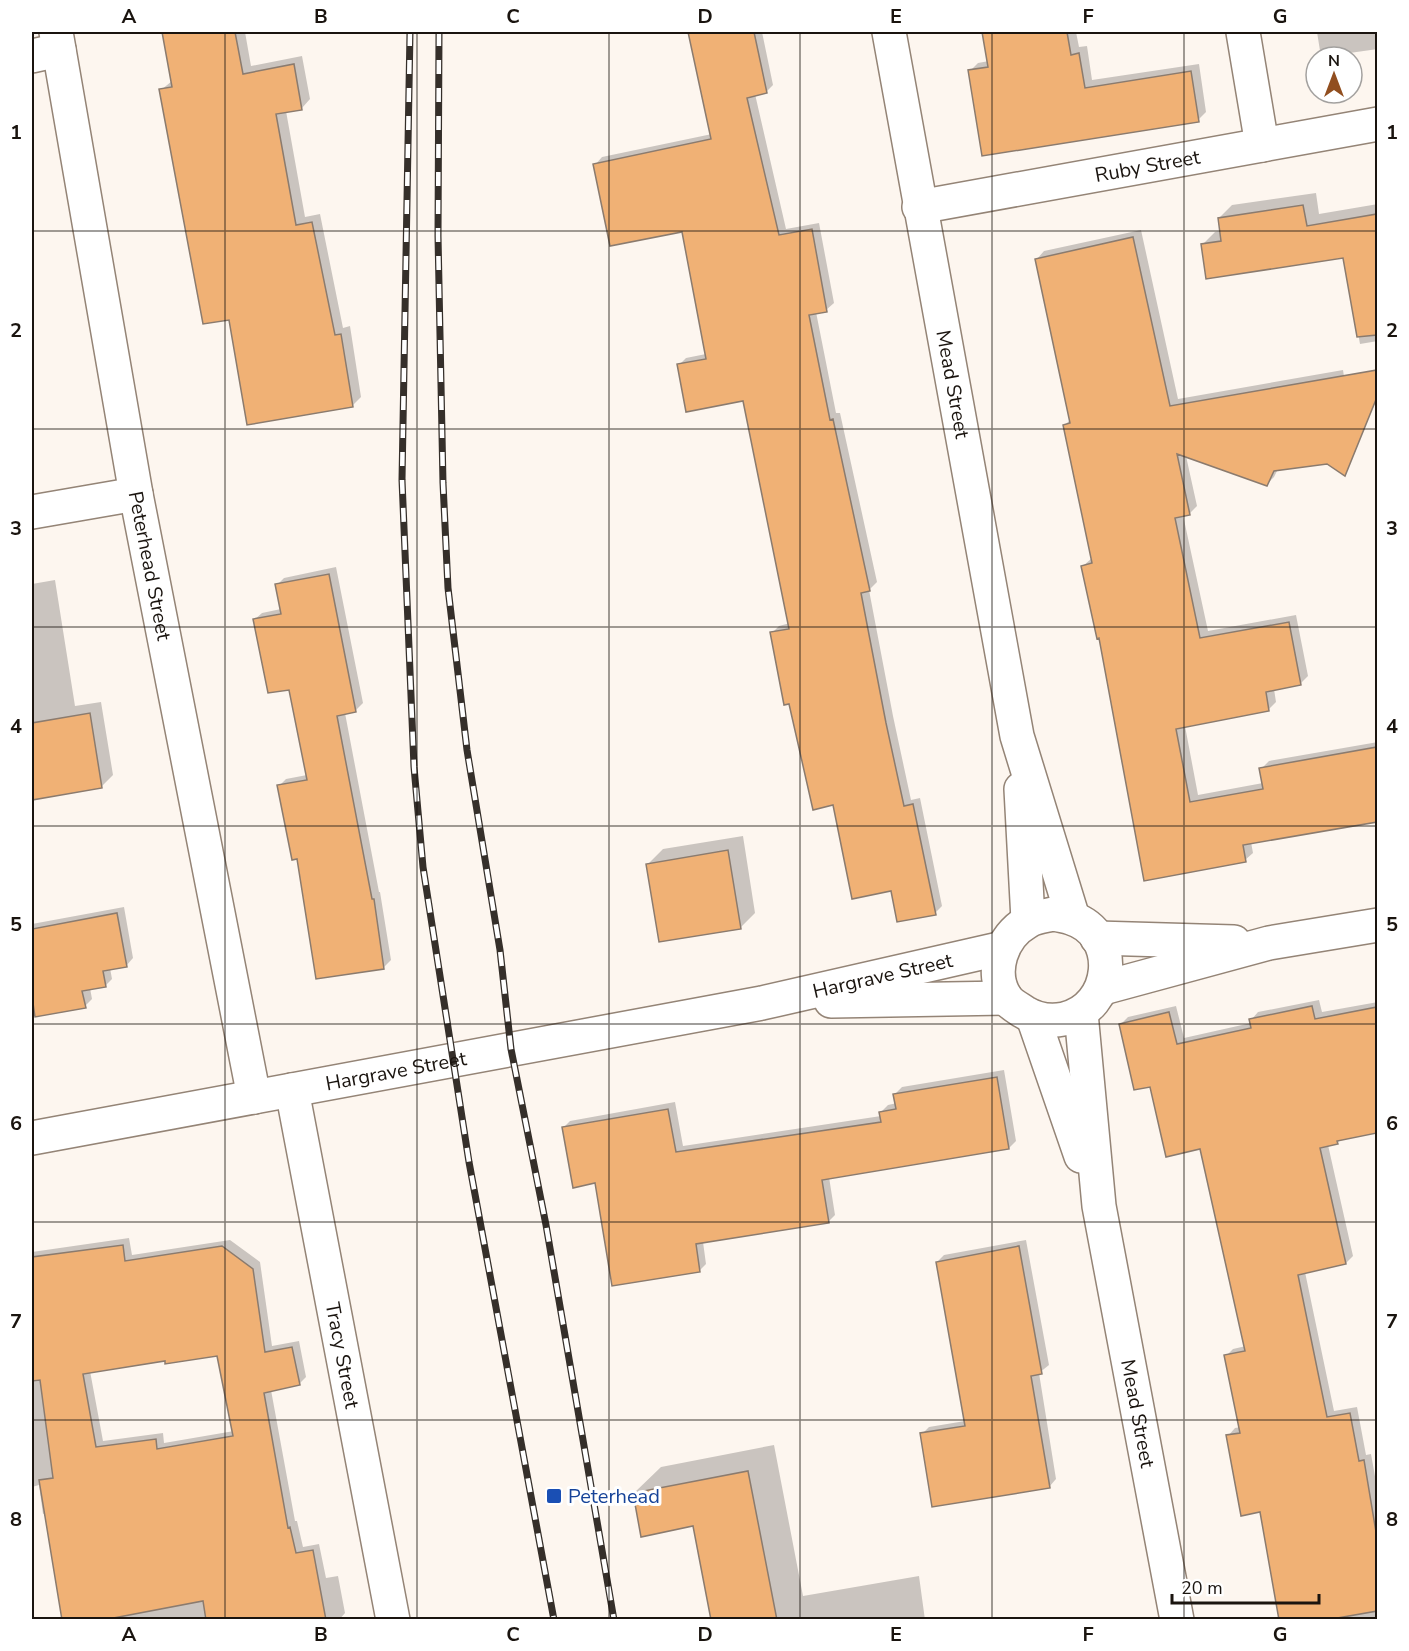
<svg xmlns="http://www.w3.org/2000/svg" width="1409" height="1651" font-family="'Nunito Sans',sans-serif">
  <rect width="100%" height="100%" fill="#fdf6ef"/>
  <path fill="#0003" fill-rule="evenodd" d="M163 32H245L251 66 302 56 310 99 302 108 286 111 305 217 320 214 343 328 350 326 361 397 353 405 249 423 230 318 161 90 172 81Z
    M690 32H762L773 85 766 92 755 94 786 229 819 223 834 303 826 310 816 312 836 413H840L877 582 869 590 893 716 911 800 920 798 942 906 935 913 892 889 834 804 772 633 779 626 790 623 744 400 679 365 686 358 706 354 683 230 595 165 602 157 712 134Z
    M984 32H1076L1079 47 1087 46 1092 80 1199 64 1206 112 1198 120 970 71 978 63 989 61Z
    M1317 32H1378V49L1321 57Z
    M1316 193 1319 214 1378 204V341L1360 344 1344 256 1202 245 1215 232 1221 231 1219 218 1232 205Z
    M1141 230 1178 399 1343 370 1356 451 1348 459 1278 469 1274 477 1266 485 1186 456 1197 506 1189 514 1183 515 1208 631 1296 615 1308 676 1300 684 1274 689 1276 702 1268 710 1185 726 1198 795 1263 783 1261 769 1269 761 1378 742V820L1251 842 1253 853 1245 860 1146 879 1100 636 1083 566 1092 558 1065 425 1071 419 1037 259 1044 251Z
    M336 567 363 703 355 711 345 713 379 892H380L391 960 384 967 299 857 279 786 286 779 307 775 290 688 254 620 262 613 281 609 277 585 284 578Z
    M55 580 75 706 101 702 113 775 102 786 32 798V584Z
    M743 836 755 913 740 928 648 864 663 849Z
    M124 907 133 958 126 966 110 968 112 979 105 986 90 988 92 999 85 1006 32 1017V924Z
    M1319 1000 1322 1012 1378 1002V1131L1342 1138 1337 1143 1328 1145 1353 1256 1346 1263 1305 1272 1334 1411 1357 1407 1366 1455 1371 1454 1378 1493V1620H1281L1261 1511 1228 1436 1235 1428 1241 1427 1226 1356 1233 1349 1246 1346 1201 1147 1152 1085 1121 1024 1128 1017 1176 1006 1184 1038 1251 1023V1020L1258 1012Z
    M1004 1070 1016 1141 1009 1148 829 1177 835 1215 828 1222 703 1242 706 1264 699 1271 596 1182 563 1128 570 1121 675 1102 683 1146 881 1116V1112L888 1105 897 1103 895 1094 902 1087Z
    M129 1238 132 1255 230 1240 260 1262 272 1346 299 1341 306 1377 299 1384 271 1390 295 1521H297L303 1547 319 1544 326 1578 338 1576 345 1613 339 1620H64L46 1513 43 1514 39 1485 32 1487V1252ZM218 1355 234 1431 164 1443 163 1433 103 1441 90 1371 166 1360Z
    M1026 1240 1049 1365 1039 1373 1056 1479 1049 1487 922 1434 929 1427 965 1421 937 1262 944 1255Z
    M774 1445 803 1596 919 1576 925 1620H713L694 1525 634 1493 661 1467Z"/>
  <path fill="#f0b175" stroke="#8b7b6e" stroke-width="1.5" fill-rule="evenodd" d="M162 32H235L243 74 294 64 302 110 276 114 296 225 312 222 335 335 341 334 353 407 247 425 229 320 203 324 159 89 172 87Z
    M688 32H754L767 93 747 98 779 235 812 229 827 312 809 315 830 420 833 419 870 591 861 593 886 723 904 806 913 804 936 915 897 922 891 891 852 899 833 805 813 810 789 704 784 705 770 632 789 629 743 401 686 412 677 364 706 359 682 232 610 246 593 164 711 139Z
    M982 32H1067L1071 55 1079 53 1085 88 1191 71 1199 122 982 156 968 70 988 67Z
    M1303 205 1307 226 1377 214V335L1357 337 1343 258 1206 279 1201 244 1221 241 1218 218Z
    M1133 237 1170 406 1377 370V397L1345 476 1327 464 1274 471 1267 486 1177 454 1190 515 1175 518 1200 638 1289 622 1301 685 1266 692 1269 711 1176 729 1190 802 1263 789 1259 768 1377 747V822L1243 845 1246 862 1144 881 1099 638 1097 639 1081 566 1092 563 1063 425 1070 423 1035 259Z
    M329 574 356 712 337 716 372 899H374L384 969 316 979 297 859 292 860 277 785 307 780 289 690 268 693 253 619 281 614 275 584Z
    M90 713 102 788 32 800V723Z
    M728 850 741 929 659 942 646 864Z
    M117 913 127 967 103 971 106 987 82 991 86 1008 35 1017 32 996V929Z
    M1312 1006 1315 1019 1377 1007V1133L1337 1141 1338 1144 1320 1148 1346 1264 1298 1275 1327 1417 1350 1413 1359 1461 1364 1460 1377 1538V1611L1326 1620H1279L1260 1512 1241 1516 1226 1435 1240 1433 1224 1355 1245 1351 1200 1149 1166 1157 1150 1087 1134 1090 1119 1024 1169 1012 1177 1044 1251 1028 1249 1019Z
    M997 1077 1009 1149 822 1180 829 1223 696 1244 700 1272 612 1286 595 1183 573 1188 562 1127 668 1109 676 1152 881 1122 879 1112 896 1109 893 1094Z
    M123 1245 125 1261 222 1246 253 1269 265 1352 292 1347 300 1385 264 1393 288 1528 290 1527 296 1553 313 1550 326 1620H206L203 1601 103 1620H62L39 1480 53 1478 40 1380 32 1381V1257ZM217 1356 233 1436 157 1449 156 1439 96 1447 83 1374 165 1361V1364Z
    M1019 1246 1042 1374 1031 1376 1050 1488 932 1507 920 1433 965 1426 936 1262Z
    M748 1471 777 1620H711L693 1526 641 1537 633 1493Z"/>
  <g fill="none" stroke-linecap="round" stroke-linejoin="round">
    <defs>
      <g id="minor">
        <path id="s1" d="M56 32 136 494 254 1097"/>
        <path id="s2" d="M889 32 1017 736 1073 918"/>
        <path d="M1243 32 1262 145"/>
        <path d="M32 56 59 50"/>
        <path id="s3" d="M919 207 1378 124"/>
        <path d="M32 512 136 494"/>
        <path d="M1021 789 1028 920"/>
        <path d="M1053 914C1059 915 1065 916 1071 918 1122 934 1114 1008 1064 1019 1049 1022 1037 1020 1024 1012 1018 1008 1010 1004 1006 998 989 972 1002 936 1027 922 1034 917 1045 916 1053 914Z"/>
        <path d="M1097 938 1234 942"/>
        <path d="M1103 988 1269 943 1378 925"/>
        <path d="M831 1001 1006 998"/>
        <path id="s4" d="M1081 1013 1099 1206 1177 1620"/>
        <path d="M1033 1017 1081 1156"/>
        <path id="s5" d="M292 1090 393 1620"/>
        <path id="s6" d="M32 1138 762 1003 1003 948"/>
      </g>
    </defs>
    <use href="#minor" stroke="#948476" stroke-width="36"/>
    <use href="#minor" stroke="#fff" stroke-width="33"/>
    <defs>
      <path id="rail" d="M410 32 402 480 414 767 423 867 469 1162 554 1620
        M439 32 438 236 443 483 448 588 467 750 500 950 511 1049 546 1225 614 1620"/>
    </defs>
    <use href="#rail" stroke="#352f2a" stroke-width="7"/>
    <use href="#rail" stroke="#fff" stroke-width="4.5" stroke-dasharray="14" stroke-linecap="butt"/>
  </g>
  <path fill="none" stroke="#1a140f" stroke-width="1.5" stroke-opacity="0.55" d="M225 32V1620M417 32V1620M609 32V1620M800 32V1620M992 32V1620M1184 32V1620M32 231H1378M32 429H1378M32 627H1378M32 826H1378M32 1024H1378M32 1222H1378M32 1420H1378"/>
  <rect fill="#1a4fb4" stroke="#fff" stroke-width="2" x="546" y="1488" width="16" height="16" rx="3"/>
  <g text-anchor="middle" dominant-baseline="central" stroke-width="6" stroke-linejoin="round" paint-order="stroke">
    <g font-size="20" fill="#1a140f" stroke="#fff">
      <text stroke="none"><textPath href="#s3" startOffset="232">Ruby Street</textPath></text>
      <text stroke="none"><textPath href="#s2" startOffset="358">Mead Street</textPath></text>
      <text stroke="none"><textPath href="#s1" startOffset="542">Peterhead Street</textPath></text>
      <text stroke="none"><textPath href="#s6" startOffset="866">Hargrave Street</textPath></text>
      <text stroke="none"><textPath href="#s6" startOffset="370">Hargrave Street</textPath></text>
      <text stroke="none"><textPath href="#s5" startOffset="270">Tracy Street</textPath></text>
      <text stroke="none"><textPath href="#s4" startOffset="405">Mead Street</textPath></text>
    </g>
    <g font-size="20" fill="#164399" stroke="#fff" text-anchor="start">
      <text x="568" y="1496">Peterhead</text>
    </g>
  </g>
  <rect width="1409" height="1651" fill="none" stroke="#ffffff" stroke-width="66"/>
  <g transform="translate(1334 75)"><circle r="28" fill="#ffffff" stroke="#a3a19f" stroke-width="1.5"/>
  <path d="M0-4.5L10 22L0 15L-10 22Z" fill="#914e1f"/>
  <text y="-9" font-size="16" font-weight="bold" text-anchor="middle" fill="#1a140f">N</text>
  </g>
  <path d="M1172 1594v9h147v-9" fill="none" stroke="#1a140f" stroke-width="3"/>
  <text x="1181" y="1594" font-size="18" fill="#1a140f" stroke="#ffffff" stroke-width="4.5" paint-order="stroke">20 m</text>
  <rect x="33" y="33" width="1343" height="1585" fill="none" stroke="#1a140f" stroke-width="2"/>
  <g font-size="20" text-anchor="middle" font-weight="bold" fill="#1a140f">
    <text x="129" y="23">A</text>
    <text x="321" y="23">B</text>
    <text x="513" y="23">C</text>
    <text x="705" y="23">D</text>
    <text x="896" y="23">E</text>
    <text x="1088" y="23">F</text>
    <text x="1280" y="23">G</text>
    <text x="16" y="139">1</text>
    <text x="1392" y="139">1</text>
    <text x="16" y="337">2</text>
    <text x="1392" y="337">2</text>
    <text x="16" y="535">3</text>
    <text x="1392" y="535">3</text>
    <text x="16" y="733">4</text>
    <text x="1392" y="733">4</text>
    <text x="16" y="931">5</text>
    <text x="1392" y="931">5</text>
    <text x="16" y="1130">6</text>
    <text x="1392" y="1130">6</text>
    <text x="16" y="1328">7</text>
    <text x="1392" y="1328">7</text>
    <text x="16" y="1526">8</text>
    <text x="1392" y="1526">8</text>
    <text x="129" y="1641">A</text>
    <text x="321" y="1641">B</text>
    <text x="513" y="1641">C</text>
    <text x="705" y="1641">D</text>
    <text x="896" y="1641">E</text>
    <text x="1088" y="1641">F</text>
    <text x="1280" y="1641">G</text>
  </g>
</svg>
